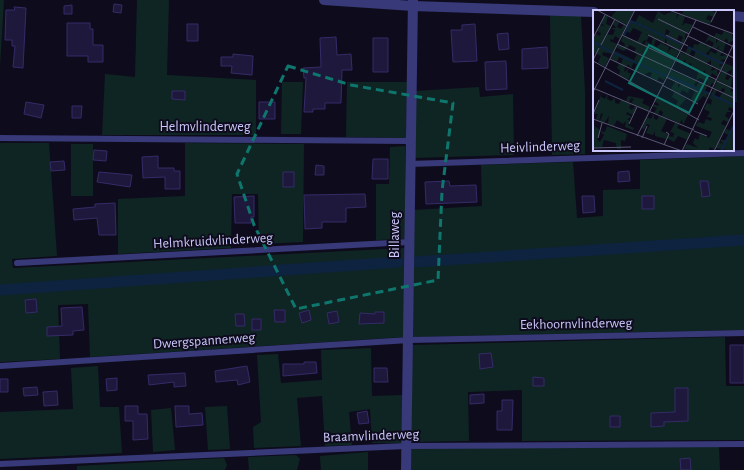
<svg xmlns="http://www.w3.org/2000/svg" width="744" height="470" font-family="'Alegreya Sans',sans-serif">
  <rect width="100%" height="100%" fill="#0e0c1c"/>
  <path fill="#0f2523" d="M0 0H4L0 66Z
    M137 0H169L167 75 256 80V135H102L105 74 135 77Z
    M550 14 581 16 585 92V154L552 155Z
    M733 20H736L737 102H733Z
    M282 82H303L301 134H281Z
    M347 82H407L406 138 346 137Z
    M479 87 480 97 513 94 514 155 414 158 415 91Z
    M0 143H49L57 256 12 259 13 268 405 248V337L90 357 88 304 58 305 60 359 0 362Z
    M185 143 304 144 303 242 259 244 258 194H232L231 248 118 254V199L185 196Z
    M71 144H93V196H71Z
    M405 146V239L376 240V184H389L390 147Z
    M744 156V330L413 337 411 293 413 210 482 206 481 165 573 162 577 218 603 216V190L640 189V160Z
    M725 337 726 386H744V440L522 441V390L468 392 469 441 409 442 412 345Z
    M371 348 372 396 403 395 402 443H372L370 409 349 412 352 445 325 446 322 396 297 398 301 446 254 448 253 427 261 422 257 355 278 354 281 383 322 380 321 350Z
    M98 366 100 407H119L122 453 0 459V412L73 409 71 368Z
    M227 406 230 449 208 450 205 407Z
    M171 408 175 450 153 452 151 410Z
    M719 447 720 470H409V448Z
    M368 452V470H321L320 456Z
    M296 455 300 459 297 470H249L248 457Z
    M224 458 227 465 225 470H77V466Z"/>
  <g fill="none" stroke-linecap="round" stroke-linejoin="round">
    <path stroke="#0d233f" stroke-width="11" d="M415 262 744 240
      M0 290 398 262"/>
  </g>
  <path fill="#1e193c" stroke="#342b67" d="M114 4 122 5 121 13 113 12Z
    M72 5V14H64V6Z
    M14 7 26 8 23 68 13 67 15 46H12V40H5L6 10H15Z
    M67 23H90V29H93V45H103V62H88V56H67Z
    M187 24H198V41H187Z
    M475 24 477 61 453 62 451 30H462V25Z
    M508 33 509 49 499 50 497 34Z
    M336 37 337 55 351 54 352 70H342L341 103H325V109H313V112H304L306 78H304L303 68 321 67 320 38Z
    M373 38H388V72H373Z
    M547 47 548 68 522 69V49Z
    M233 54 253 56 252 75 231 73 232 66H221V57H233Z
    M506 61 507 89 486 90 485 62Z
    M172 91H185V100L172 99Z
    M26 102 44 105 41 118 24 114Z
    M259 102H275V119H259Z
    M72 106H82L81 118H72Z
    M94 150 107 151 106 161 93 160Z
    M158 156V168H174V171H180V189H165V177L143 178 142 157Z
    M373 159H388V179H372Z
    M64 161 65 170 51 171 50 162Z
    M316 165 324 166V175H315Z
    M629 171 630 181 618 182V172Z
    M99 172 132 175 130 187 97 182Z
    M283 172H294V187H283Z
    M449 181 450 186 476 185 477 202 426 204 425 182Z
    M700 181H708L710 196 702 197Z
    M365 194 366 207 346 208V222H322V228L305 229 304 195Z
    M254 196V217H251V223H235L234 197Z
    M582 196H594L595 212 583 213Z
    M642 196H654V209H642Z
    M115 203 116 235H99L97 218 74 220 73 209 95 207V204Z
    M36 299 37 312 26 313 25 300Z
    M82 307 84 330 73 331V335L47 336V327L62 326 61 308Z
    M274 310H285V322H275Z
    M309 310 311 320 302 323 299 313Z
    M337 311 339 322 329 324 327 313Z
    M375 312H384V323L359 324 360 313 375 314Z
    M235 314H244L245 326H236Z
    M252 319H261V330H252Z
    M730 345H744V383H730Z
    M491 353 493 367 480 369 479 354Z
    M304 362H316L317 373 283 376V364H304Z
    M247 366 250 382 238 385 237 380 216 382 215 371Z
    M374 368H387L388 382H374Z
    M185 373 186 386 174 387V382L149 385 148 375Z
    M533 377 544 378V386H533Z
    M117 378V390L107 391 106 379Z
    M0 379H8V392H0Z
    M37 387 38 395 24 396 23 388Z
    M675 388H688V421L664 422V426L651 427V413L675 412Z
    M57 391 58 405 44 406 43 392Z
    M484 394V403L470 404V395Z
    M502 400H513L512 430H497V411H502Z
    M125 406H138V414H147L148 439 133 440V421H125Z
    M175 406H189V414L202 413 203 425 176 427Z
    M367 411 369 423 359 424 357 413Z
    M610 416H620V427H610Z
    M690 458 691 470H681L680 459Z"/>
  <g fill="none" stroke-linecap="round" stroke-linejoin="round">
    <path stroke="#383979" stroke-width="6" d="M0 138 409 141
      M409 164 744 153
      M17 263 409 242
      M0 366 409 340 744 333
      M0 464 406 446 744 444"/>
    <path stroke="#383979" stroke-width="10" d="M324 0 413 6 594 12
      M733 16 744 17
      M406 470 413 0"/>
  </g>
  <path fill="none" stroke="#0f766e" stroke-width="3" stroke-dasharray="8 5" stroke-linejoin="round" d="M288 66 351 85 453 103 442 191 438 280 296 309 254 225 237 174Z"/>
  <g text-anchor="middle" dominant-baseline="central" stroke-width="4" stroke-linejoin="round" paint-order="stroke">
    <g font-size="14" fill="#cbc8fd" stroke="#0e0c1c">
      <text x="205" y="127">Helmvlinderweg</text>
      <text transform="translate(540 147) rotate(-2)">Heivlinderweg</text>
      <text transform="translate(395 235) rotate(-90)">Billaweg</text>
      <text transform="translate(213 241) rotate(-3)">Helmkruidvlinderweg</text>
      <text transform="translate(576 324) rotate(-1)">Eekhoornvlinderweg</text>
      <text transform="translate(204 341) rotate(-4)">Dwergspannerweg</text>
      <text transform="translate(371 436) rotate(-2)">Braamvlinderweg</text>
    </g>
  </g>
  <g transform="translate(593 10)">
    <rect width="141" height="141" fill="#0e0c1c"/>
    <path d="M24 0 29 1 42 0 34 15 18 7ZM91 0H117L123 3 121 7 115 5 113 9 118 11 117 15 89 4ZM65 1 71 5 78 2 84 4 83 10 86 4 92 6 89 16 92 13 100 15 95 23H93L91 33 88 32 90 27 86 25 84 30 75 25 77 21 73 19 72 25 90 34 86 42 74 35 73 27 71 34 53 24 56 27 53 31 57 33 54 37 51 35 53 31 51 30 49 34 44 32 49 22 40 18 37 23 33 21 38 11 42 13 46 5 60 13ZM12 5 15 6 13 14 18 16 14 24H9L20 25 22 20 17 18H23L20 14 21 11 26 12 24 17 28 19 31 15 33 16 27 29 22 26 20 30 17 29V31L24 34 19 44 10 42 9 45 16 48 12 57 5 53 8 46 0 42V29L3 24 7 26 8 23 4 21 7 15 12 16 8 13ZM131 21 139 24V29L141 25V30L135 33 134 28 131 31 121 27 123 23 129 25ZM116 25 123 29V34L125 30 133 33 130 42 125 39 127 35 123 39 119 37 121 33 116 30 112 33ZM30 26 57 38 60 28 63 30 61 35 64 37 68 33 76 37 75 42 78 38 86 42 71 70 66 67 64 71 57 67 59 63 56 62 51 65 41 60 44 53 41 52 38 58 35 54 34 56 28 54 30 49 26 47 24 52 18 48 22 41 45 52 41 50 44 44 52 47 53 43 50 46 41 42 43 38 37 35 31 41 24 38 25 35 31 37 32 34 28 31ZM107 32 112 34V37L113 35 119 37 113 44 116 45 117 41 123 44 125 40 129 42 127 46 135 45 134 49 127 50 132 53 126 55 130 57 128 60 118 56V50L113 54 100 48 103 41 99 39 96 46 92 44 95 37 100 38 101 34 105 35ZM87 42 119 57 118 61 124 59 125 67 119 63 117 67 113 65 112 60 109 63 97 57 99 54 96 53 95 57 91 55 93 50H91L89 54 85 52ZM26 53 32 56 31 62 36 58 34 62 38 64 35 70 26 66 27 60 24 58ZM132 53 141 57 138 77 124 70 129 61 134 64 132 69 135 70 138 66 139 59 133 63 129 61ZM77 60 103 71 101 75 103 77 106 72 114 76 112 81 117 83 113 86 115 89 110 86 104 93 98 90 102 81 74 67ZM105 62 123 71 122 74 119 73 117 76 113 74 114 71 107 68 103 70ZM124 71 139 78 137 82 141 81V88L131 83 132 79 129 78 128 81 121 78ZM82 72 85 73V78L88 74 97 78 95 83 89 80 87 84 77 80ZM121 79 124 80 121 86 126 88 129 83 141 88V99L136 97 135 100 139 102H134L132 106 136 109 135 112 130 110 128 114 133 116 121 139 117 137 115 141 91 139 94 134 105 138 100 133 102 128 105 130 107 124 116 128 119 122 103 116 105 112 111 114 113 109 118 111 119 108 114 107 117 102 111 99 114 93 118 95 119 90 116 88ZM9 82 8 87 12 89 15 84 14 89 18 91 22 88V93L26 94 28 90 38 94 36 98 39 100 42 96 44 97 40 105 34 102 33 104 39 107 34 109 37 111 35 115 41 118 40 120 32 117 33 111 30 114 24 110 21 116 15 114 16 106 11 113 7 111 10 104 8 103 6 111 3 109 5 104H1ZM81 82 93 89 85 98 82 97 85 91 79 87ZM35 86 51 89 49 93 57 97 55 101 38 93 41 89 38 88 36 92 33 91ZM63 87 95 105 90 115 89 109 87 113 69 106 70 102 67 100 65 105 61 103 64 98 59 96 60 94 65 96 66 94 61 91ZM61 104V109L64 110 66 106 74 109 68 121 75 124 73 129 62 126V121L60 125 53 123 57 115 54 114 51 119 48 118 53 107 58 109ZM82 113 86 114 84 118 98 124 95 130 85 126 81 132 74 128 75 126 80 127 81 123 77 122ZM0 115 7 120 4 129 7 132 11 125 7 121 12 122 14 116 34 124 32 131 28 130V139H24L23 133 11 130 9 137 1 138 0 121 2 118ZM141 115V141L123 138 126 132 131 135 127 130H134L136 125 131 123 133 119 138 121Z" fill="#0f2523"/>
    <path fill="none" stroke="#0d233f" stroke-width="2" d="M31 25 38 11 89 34M0 32 19 42M95 37 130 54M21 43 73 66M75 66 117 84M12 71 30 80M119 85 141 95M128 141 141 115"/>
    <path fill="none" stroke="#5a5776" stroke-width="1" d="M4 0 34 16M76 0 141 24M65 9 96 24M118 12 124 0M100 17 141 37M29 25 124 70M55 25 141 67M73 25 95 36M95 26 141 48M0 28 12 5M24 34 141 88M8 35 22 9M17 49 70 74M0 50 6 38M0 51 106 110M73 67 105 82M124 71 141 79M69 75 105 94M0 78 101 120M0 82 42 0M0 104 6 90M0 109 89 141M36 114 44 97M101 121 114 126M44 126 103 10M5 128 9 113M49 128 54 116M71 135 76 124 73 122M0 138 38 137M89 141 141 33M121 141 141 101"/>
    <path fill="#0f766e" fill-opacity="0.15" stroke="#0f766e" stroke-width="2" d="M56 35 115 66 96 103 36 73Z"/>
    <rect width="141" height="141" fill="none" stroke="#cbc8fd" stroke-width="2"/>
  </g>
</svg>
